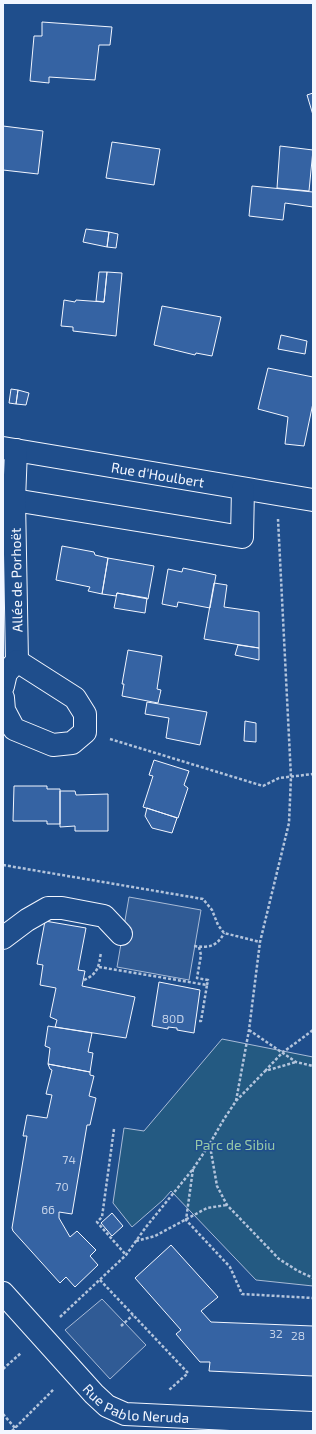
<svg xmlns="http://www.w3.org/2000/svg" width="316" height="1434" font-family="'Exo 2',sans-serif">
  <rect width="100%" height="100%" fill="#1f4e8c"/>
  <path fill="#245a82" stroke="#a8bbd7" d="M222 1039 313 1057V1286L256 1280 171 1191 163 1200 132 1227 113 1203 124 1128 144 1131Z"/>
  <path fill="#305b95" stroke="#a8bbd7" d="M129 897 201 910 189 980 117 967Z
    M102 1299 146 1345 110 1379 65 1330Z"/>
  <path fill="#3563a3" stroke="#f2f6ff" d="M42 22 112 27 110 45H99L95 80 49 77V83L30 81 34 36H42Z
    M313 93V115L307 95Z
    M3 126 43 131 38 174 3 170Z
    M112 142 160 149 154 185 106 178Z
    M280 146 313 150 309 191 277 188Z
    M252 186 313 192V207L285 203 283 220 249 216Z
    M86 229 109 232 107 247 83 242Z
    M109 232 118 234 116 248 107 247Z
    M99 272H107L104 302 96 301Z
    M107 272 122 273 116 336 73 331V327L61 326 64 300 75 302 76 300 104 302Z
    M162 306 221 317 212 356 196 353 195 355 154 345Z
    M281 335 307 341 305 354 278 349Z
    M268 368 313 377V403L304 446 285 444 288 417 258 409Z
    M11 389 18 390 16 404 9 403Z
    M18 390 29 393 26 405 16 404Z
    M62 546 94 552 95 555 108 558 102 594 88 591 90 587 56 580Z
    M108 558 154 566 148 599 117 593 116 596 102 594Z
    M183 568 216 575 210 608 178 602 177 607 162 604 168 569 182 572Z
    M214 583 227 585 224 607 259 612V648L204 639Z
    M117 593 147 598 145 613 114 608Z
    M238 645 259 648V660L235 655Z
    M128 650 162 656 157 689 161 690 158 703 122 696 124 684H122Z
    M147 702 207 712 200 745 166 738 169 718 145 714Z
    M245 721 256 723V742L244 741Z
    M154 760 189 771 184 785 188 788 178 818 143 807 153 776 149 775Z
    M14 786H47V789H60V824H47V821H13Z
    M60 791H75L76 795 108 794V831H75V826L60 827Z
    M147 808 177 818 172 833 152 828 145 816Z
    M45 921 86 928 78 970 85 971 82 986 135 997 126 1038 55 1027 57 1020 50 1017 56 988 40 985 43 965 37 964Z
    M159 982 200 990 194 1033 177 1030V1028L168 1027V1029L152 1026Z
    M48 1026 92 1033 88 1052 93 1053 90 1072 48 1064 50 1048 45 1046Z
    M48 1064 90 1072V1075L94 1076 89 1096 96 1098 90 1125H87L72 1214 59 1212V1218L70 1237 77 1231 96 1250 90 1256 98 1265 75 1287 66 1277 60 1283 13 1231 12 1228 27 1136H23L27 1115 47 1118 52 1095 46 1094 52 1070 50 1069Z
    M112 1213 123 1226 112 1236 101 1223Z
    M171 1245 218 1297 201 1311 211 1322 313 1326V1376L209 1371 210 1362H200L176 1334 181 1330 135 1278Z"/>
  <g fill="none" stroke-linecap="round" stroke-linejoin="round">
    <defs>
      <g id="minor">
        <path id="s1" d="M3 448 313 500"/>
        <path d="M14 500 242 537 243 489"/>
        <path d="M3 686 6 673 17 661 14 500 16 450"/>
        <path d="M3 698 4 710 14 729 53 745 72 743 85 732V714L75 698 17 661"/>
        <path d="M3 938 27 920 48 908H62L104 916 121 934"/>
        <path id="s2" d="M3 1293 94 1394 107 1406 125 1414 313 1423"/>
      </g>
    </defs>
    <use href="#minor" stroke="#f2f6ff" stroke-width="24"/>
    <path stroke="#b3c4dc" stroke-width="2.5" stroke-dasharray="3 2" stroke-linecap="butt" d="M110 739 263 786 279 778 313 774
      M3 865 203 899 212 910 218 925 224 933 260 942
      M194 946C208 948 217 947 224 933
      M199 947 201 955 197 978 208 980 207 985
      M99 967 207 985 201 1021H197
      M84 980C98 974 99 966 101 952
      M249 1030 296 1062 313 1066
      M265 1071 282 1053 313 1030
      M236 1101 249 1030 260 942 289 823 291 777 278 519
      M114 1129 102 1217 97 1222 126 1255
      M210 1146 217 1186 227 1205 279 1259 298 1271 313 1278
      M193 1169 186 1220 230 1267 242 1294 313 1298
      M136 1241 155 1236 207 1208 227 1205
      M100 1280 188 1373 169 1390
      M60 1317 126 1255 146 1227 193 1169 209 1145 224 1119 236 1101 265 1071 296 1062
      M121 1326 133 1315
      M3 1369 21 1353
      M3 1414 15 1428
      M12 1431 54 1389"/>
    <use href="#minor" stroke="#1f4e8c" stroke-width="22"/>
  </g>
  <g text-anchor="middle" dominant-baseline="central" stroke-width="3" stroke-linejoin="round" paint-order="stroke">
    <g font-size="12" fill="#c3d1e8">
      <text x="173" y="1018">80D</text>
      <text x="69" y="1159">74</text>
      <text x="62" y="1186">70</text>
      <text x="48" y="1209">66</text>
      <text x="276" y="1333">32</text>
      <text x="298" y="1335">28</text>
    </g>
    <g font-size="14" fill="#f2f6ff" stroke="#1f4e8c">
      <text stroke="none"><textPath href="#s1" startOffset="157">Rue d'Houlbert</textPath></text>
      <text transform="translate(16 580) rotate(-91)">Allée de Porhoët</text>
      <text stroke="none"><textPath href="#s2" startOffset="181">Rue Pablo Neruda</textPath></text>
    </g>
    <g font-size="14" fill="#97c8a6" stroke="#1f4e8c">
      <text x="235" y="1144">Parc de Sibiu</text>
    </g>
  </g>
  <rect width="316" height="1434" fill="none" stroke="#f2f6ff" stroke-width="8"/>
</svg>
